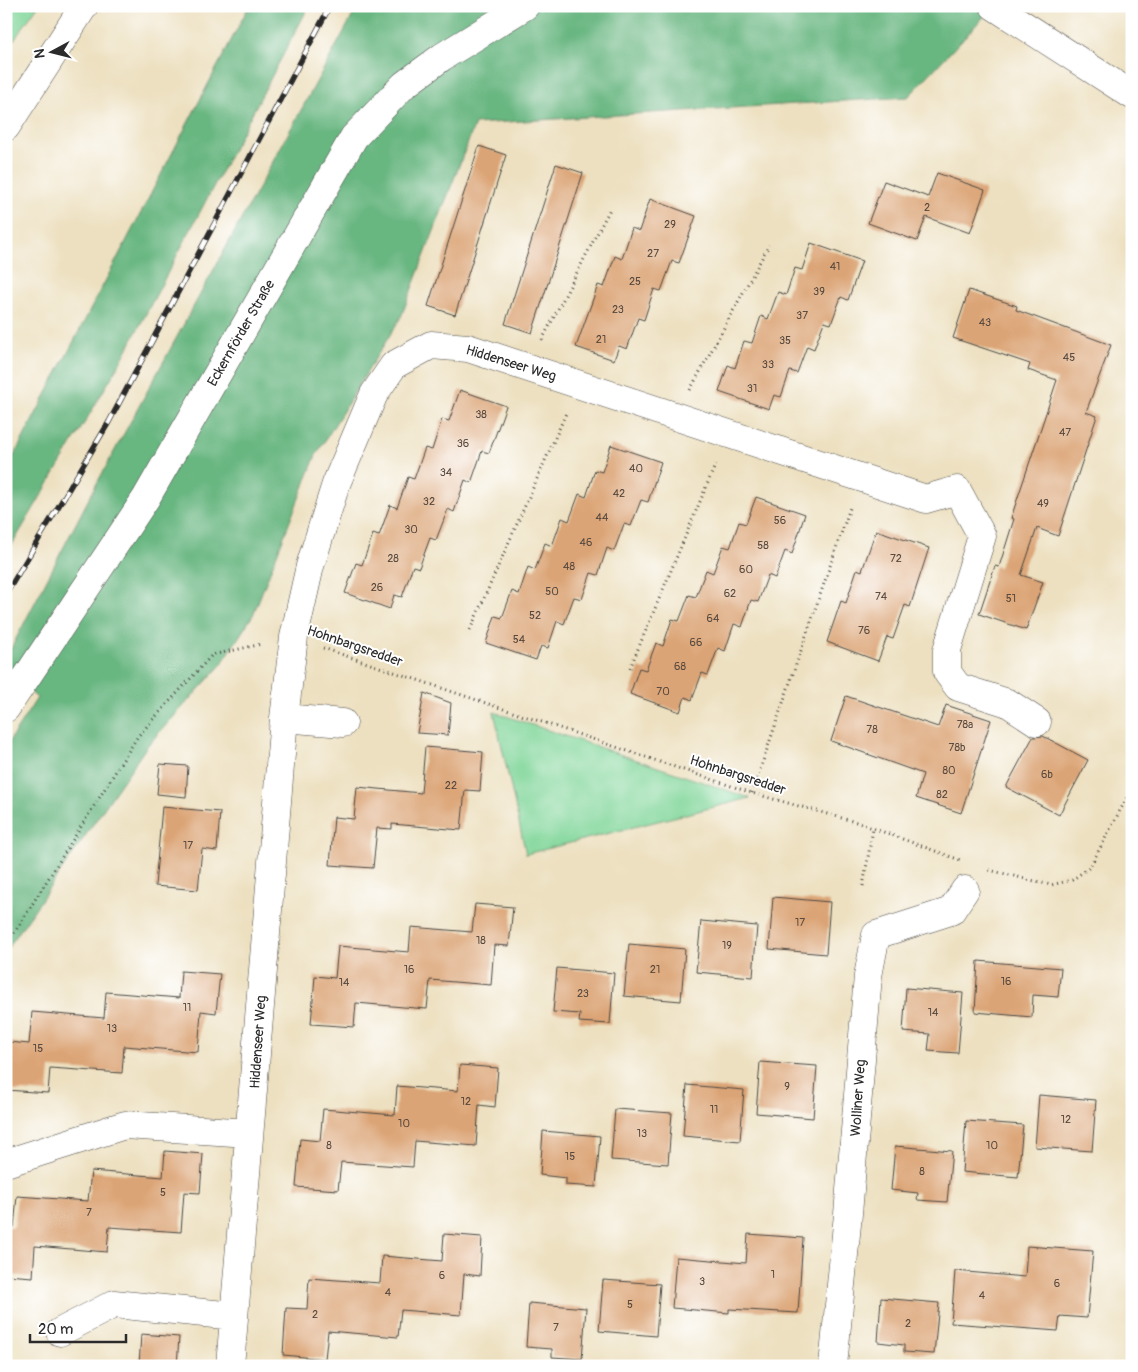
<svg xmlns="http://www.w3.org/2000/svg" width="1138" height="1372" font-family="Pangolin,sans-serif">
  <rect width="100%" height="100%" fill="#fff"/>
  <filter id="ink" filterUnits="userSpaceOnUse"><feTurbulence type="fractalNoise" baseFrequency=".02" numOctaves="2"/><feDisplacementMap in="SourceGraphic" scale="10" xChannelSelector="R" yChannelSelector="G"/><feConvolveMatrix kernelMatrix="1 2 1 2 8 2 1 2 1" color-interpolation-filters="sRGB"/></filter>
  <filter id="wash" filterUnits="userSpaceOnUse"><feTurbulence type="fractalNoise" baseFrequency=".0096" numOctaves="4" result="noise"/><feDisplacementMap in="SourceGraphic" scale="20" xChannelSelector="R" yChannelSelector="G"/><feGaussianBlur stdDeviation="1.12" result="paint"/><feColorMatrix in="noise" values="0 0 0 0 0 0 0 0 0 0 0 0 0 0 0 0 0 1.4 0 .05"/><feComposite in="paint" operator="in"/></filter>
  <g filter="url(#wash)">
    <rect width="100%" height="100%" fill="#ede0c0"/>
    <path fill="#7fd598" stroke="#558062" d="M6 6H38L6 51Z
      M494 712 750 798 526 854Z"/>
    <path fill="#67b680" stroke="#497056" d="M249 6H309L120 363 6 555V471Z
      M358 6H994L908 97 475 124 401 317 316 455 253 615 221 665 147 746 6 951V746L37 698 6 670V658L97 483Z"/>
    <g id="blocks">
      <path fill="#dba476" d="M479 146 506 155 455 315 428 306Z
        M556 164 583 173 532 333 505 324Z
        M937 173 985 190 970 233 926 217 917 241 868 223 884 181 928 197Z
        M650 199 696 216 679 263 672 261 661 291 654 289 644 320 638 318 627 349 619 346 614 360 576 347 598 285 604 287 615 256 622 259 632 228 639 231Z
        M811 243 862 261 848 300 841 297 831 324 824 322 814 349 807 346 797 373 790 371 781 397 774 395 769 409 719 392 728 365 735 368 744 341 752 343 761 316 768 319 778 292 786 295 795 268 802 270Z
        M969 290 1017 306 1016 310 1111 345 1086 412 1097 416 1058 536 1037 528 1021 575 1043 582 1026 630 979 614 995 566 999 567 1014 519 1011 518 1057 380 1028 370 1030 364 953 338Z
        M460 390 506 406 489 453 482 451 471 483 465 480 454 512 448 509 436 540 430 538 419 568 413 566 402 597 394 595 390 609 345 593 356 563 362 565 373 534 379 536 390 505 397 508 408 477 414 479 425 448 432 450 442 419 449 421Z
        M611 445 661 462 648 502 641 500 631 526 624 524 614 551 607 548 598 575 591 573 582 599 574 597 564 624 557 621 548 648 541 646 536 660 486 643 495 616 502 618 512 591 519 594 528 567 535 570 545 543 552 546 562 518 569 521 579 494 586 497 595 470 602 472Z
        M756 497 805 514 792 554 785 551 775 578 768 575 758 602 751 600 742 627 734 624 725 651 718 648 708 675 702 673 692 700 685 697 680 712 630 694 639 668 646 670 656 643 663 646 672 619 679 621 689 595 696 597 706 570 713 573 723 546 730 548 739 522 746 524Z
        M876 530 929 548 910 607 905 605 893 639 887 637 878 661 827 642 841 601 846 603 857 569 862 571Z
        M424 693 451 703 448 735 417 733Z
        M846 696 938 727 946 705 991 720 961 813 916 798 923 774 831 741Z
        M1043 736 1088 760 1059 815 1006 787 1033 737Z
        M425 747 483 752 480 791 465 790 461 830 392 824V829L377 828 373 868 330 865 334 817 354 819 357 787 421 793Z
        M160 764 188 766 186 797 157 794Z
        M162 807 220 812 217 851 202 849 198 890 155 886Z
        M773 897 830 902 826 954 769 949Z
        M475 904 513 907 509 946 494 945 491 985 430 980 427 1009 356 1003 354 1027 311 1024 315 976 335 978 338 946 409 952 411 927 472 932Z
        M701 921 757 926 753 977 696 972Z
        M629 944 685 949 681 1001 624 996Z
        M978 961 1061 968 1058 997 1033 995 1032 1017 975 1012Z
        M557 968 614 973 610 1024 579 1022 580 1014 553 1012Z
        M181 971 220 974 216 1013 201 1011 198 1052 124 1046 122 1073 50 1068 48 1093 6 1090 9 1042 29 1044 32 1012 104 1018 106 992 179 998Z
        M906 988 963 993 958 1053 928 1051 930 1034 903 1032Z
        M760 1062 817 1066 813 1118 756 1113Z
        M460 1065 498 1068 495 1107 479 1105 476 1146 415 1141 413 1167 341 1162 338 1190 296 1187 300 1139 320 1141 323 1109 395 1115 397 1086 458 1091Z
        M687 1085 744 1090 740 1141 683 1136Z
        M1039 1095 1096 1100 1092 1151 1035 1147Z
        M615 1109 672 1113 668 1164 611 1160Z
        M966 1121 1023 1125 1018 1177 962 1172Z
        M543 1131 600 1136 596 1187 566 1185V1178L540 1175Z
        M895 1146 952 1151 947 1202 917 1200 918 1193 891 1190Z
        M165 1151 203 1154 200 1193 184 1192 181 1232 109 1227 107 1252 35 1246 33 1277 6 1275V1227H14L17 1196 88 1201 91 1171 163 1177Z
        M444 1234 482 1237 480 1276 464 1274 461 1315 401 1310 398 1337 328 1331 325 1359 283 1355 286 1308 307 1309 309 1278 380 1283 382 1256 442 1261Z
        M748 1234 803 1238 798 1313 729 1309V1313L672 1308 676 1257 746 1263Z
        M1027 1246 1093 1251 1087 1318 1060 1316 1058 1331 951 1323 955 1271 1025 1277Z
        M603 1280 660 1284 656 1336 599 1331Z
        M881 1298 939 1303 934 1354 904 1352V1345L878 1342Z
        M529 1303 586 1308 582 1359 552 1357V1349L526 1347Z
        M141 1334 179 1337 177 1366H139Z"/>
    </g>
  </g>
  <g filter="url(#ink)">
    <use href="#blocks" fill-opacity="0" stroke="#484641" stroke-width="1"/>
    <g fill="none" stroke-linecap="round" stroke-linejoin="round">
      <defs>
        <path id="minor" d="M994 6 1132 95
          M6 127 84 6
          M6 708 146 498 354 137 404 85 442 57 525 6
          M284 718 343 723
          M6 1163 125 1125 249 1133
          M60 1332 114 1304 234 1316
          M230 1366 284 718 294 637 310 566 336 484 374 394 394 365 431 345 468 348 926 499 957 490 982 536 947 650V672L958 687 1008 703 1037 722
          M833 1366 848 1214 868 976 876 935 951 911 965 890"/>
      </defs>
      <use href="#minor" stroke="#484641" stroke-width="29"/>
      <path stroke="#484641" stroke-width="3" stroke-dasharray="1 4" stroke-linecap="butt" d="M542 340 611 207
        M690 390 769 245
        M470 630 567 411
        M323 648 752 793 856 822 960 860
        M630 668 717 461
        M752 793 851 505
        M989 870 1051 885 1072 880 1090 867 1132 788
        M863 886 873 829
        M6 946 138 736 212 655 262 644"/>
      <use href="#minor" stroke="#fff" stroke-width="28"/>
      <defs>
        <path id="rail" d="M6 594 109 422 330 6"/>
      </defs>
      <use href="#rail" stroke="#2b2b2b" stroke-width="5.5"/>
      <use href="#rail" stroke="#fff" stroke-width="4" stroke-dasharray="11" stroke-linecap="butt"/>
    </g>
  </g>
  <g text-anchor="middle" dominant-baseline="central" stroke-width="4" stroke-linejoin="round" paint-order="stroke">
    <g font-size="11" fill="#57493e">
      <text x="927" y="207">2</text>
      <text x="670" y="224">29</text>
      <text x="653" y="253">27</text>
      <text x="835" y="266">41</text>
      <text x="635" y="281">25</text>
      <text x="819" y="291">39</text>
      <text x="618" y="309">23</text>
      <text x="802" y="315">37</text>
      <text x="985" y="322">43</text>
      <text x="601" y="339">21</text>
      <text x="785" y="340">35</text>
      <text x="1069" y="357">45</text>
      <text x="768" y="364">33</text>
      <text x="752" y="388">31</text>
      <text x="481" y="414">38</text>
      <text x="1065" y="432">47</text>
      <text x="463" y="443">36</text>
      <text x="636" y="468">40</text>
      <text x="446" y="472">34</text>
      <text x="619" y="493">42</text>
      <text x="429" y="501">32</text>
      <text x="1043" y="503">49</text>
      <text x="602" y="517">44</text>
      <text x="780" y="520">56</text>
      <text x="411" y="529">30</text>
      <text x="586" y="542">46</text>
      <text x="763" y="545">58</text>
      <text x="393" y="558">28</text>
      <text x="896" y="558">72</text>
      <text x="569" y="566">48</text>
      <text x="746" y="569">60</text>
      <text x="377" y="587">26</text>
      <text x="552" y="591">50</text>
      <text x="730" y="593">62</text>
      <text x="881" y="596">74</text>
      <text x="1011" y="598">51</text>
      <text x="535" y="615">52</text>
      <text x="713" y="618">64</text>
      <text x="864" y="630">76</text>
      <text x="519" y="639">54</text>
      <text x="696" y="642">66</text>
      <text x="680" y="666">68</text>
      <text x="663" y="691">70</text>
      <text x="965" y="724">78a</text>
      <text x="872" y="729">78</text>
      <text x="957" y="747">78b</text>
      <text x="949" y="770">80</text>
      <text x="1047" y="774">6b</text>
      <text x="451" y="785">22</text>
      <text x="942" y="794">82</text>
      <text x="188" y="845">17</text>
      <text x="800" y="922">17</text>
      <text x="481" y="940">18</text>
      <text x="727" y="945">19</text>
      <text x="409" y="969">16</text>
      <text x="655" y="969">21</text>
      <text x="1006" y="981">16</text>
      <text x="344" y="982">14</text>
      <text x="583" y="993">23</text>
      <text x="187" y="1007">11</text>
      <text x="933" y="1012">14</text>
      <text x="112" y="1028">13</text>
      <text x="38" y="1048">15</text>
      <text x="787" y="1086">9</text>
      <text x="466" y="1101">12</text>
      <text x="714" y="1109">11</text>
      <text x="1066" y="1119">12</text>
      <text x="404" y="1123">10</text>
      <text x="642" y="1133">13</text>
      <text x="329" y="1145">8</text>
      <text x="992" y="1145">10</text>
      <text x="570" y="1156">15</text>
      <text x="922" y="1171">8</text>
      <text x="163" y="1192">5</text>
      <text x="89" y="1212">7</text>
      <text x="773" y="1274">1</text>
      <text x="442" y="1275">6</text>
      <text x="702" y="1281">3</text>
      <text x="1057" y="1283">6</text>
      <text x="388" y="1292">4</text>
      <text x="982" y="1295">4</text>
      <text x="630" y="1304">5</text>
      <text x="315" y="1314">2</text>
      <text x="908" y="1323">2</text>
      <text x="556" y="1327">7</text>
    </g>
    <g font-size="14" fill="#2b2b2b" stroke="#fff">
      <text transform="translate(241 333) rotate(-60)">Eckernförder Straße</text>
      <text transform="translate(511 363) rotate(17)">Hiddenseer Weg</text>
      <text transform="translate(355 646) rotate(19)">Hohnbargsredder</text>
      <text transform="translate(738 775) rotate(18)">Hohnbargsredder</text>
      <text transform="translate(258 1042) rotate(-86)">Hiddenseer Weg</text>
      <text transform="translate(858 1098) rotate(-86)">Wolliner Weg</text>
    </g>
  </g>
  <rect width="1138" height="1372" fill="none" stroke="#fff" stroke-width="25"/>
  <g transform="translate(52 52) rotate(263)" stroke="#ffffff" stroke-width="4" paint-order="stroke">
  <path d="M0-4L9 19L0 12L-9 19Z" fill="#2b2b2b"/>
  <text y="-8" font-size="14" font-weight="bold" text-anchor="middle" fill="#2b2b2b">N</text>
  </g>
  <path d="M30 1334v8h96v-8" fill="none" stroke="#2b2b2b" stroke-width="2.5"/>
  <text x="38" y="1334" font-size="15" fill="#2b2b2b" stroke="#ffffff" stroke-width="4" paint-order="stroke">20 m</text>
</svg>
